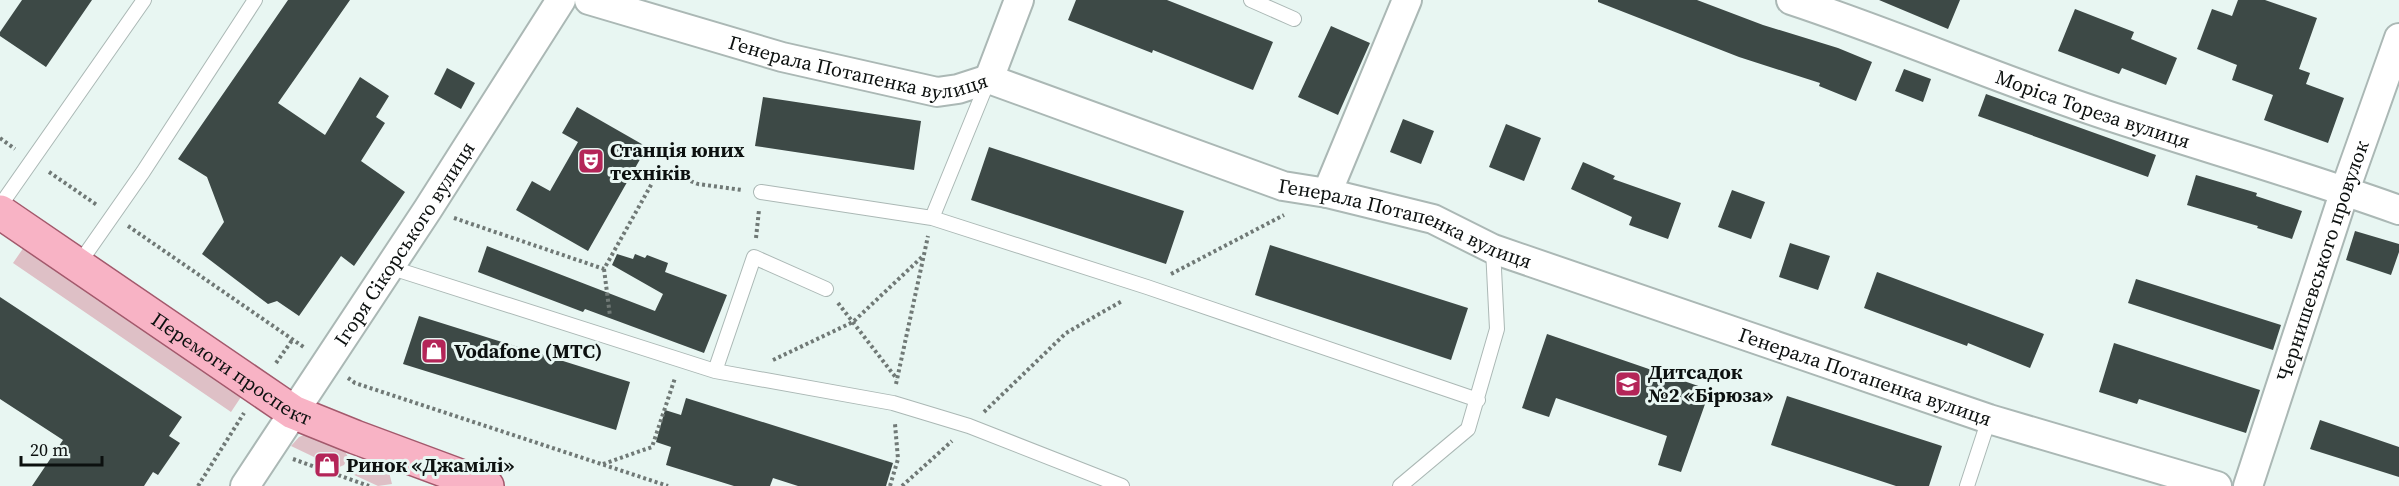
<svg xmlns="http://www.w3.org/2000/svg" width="2399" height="486" font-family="'Source Serif 4',serif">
  <rect width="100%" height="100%" fill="#e8f6f2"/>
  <path fill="#dec0c6" d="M24 247 241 397 231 412 13 263Z
    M306 434 344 450 348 457 344 465 337 468 291 446 299 437Z
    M357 458 389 472 392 484 378 486 352 474 350 467Z"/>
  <path fill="#3d4946" d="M22 0H92L46 67 0 36V32Z
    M288 0H350L278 103 325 135 360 77 389 96 376 117 385 123 361 161 405 192 354 266 341 256 299 316 277 301 268 304 202 254 224 222 207 177 178 159Z
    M1076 0H1167L1273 42 1253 90 1153 50 1152 53 1068 20Z
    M1598 0H1697L1763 25 1838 48 1872 62 1856 101 1819 86 1820 83 1739 57 1598 2Z
    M1879 0H1960L1948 29Z
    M2238 0H2265L2317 18 2299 69 2310 73 2306 84 2344 98 2328 143 2264 120 2273 95 2232 80 2237 65 2197 49 2212 9 2232 16Z
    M2075 9 2134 32 2131 39 2177 58 2166 85 2122 68 2119 74 2058 51Z
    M1331 26 1370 43 1338 115 1298 97Z
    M447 68 475 83 461 109 434 94Z
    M1904 69 1931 79 1923 102 1895 91Z
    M1986 94 2156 155 2148 177 1978 116Z
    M763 97 921 121 914 170 755 146Z
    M577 107 647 147 588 251 516 210 532 181 550 191 578 142 562 133Z
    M1403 119 1434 131 1421 164 1390 152Z
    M1506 124 1541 138 1524 181 1489 167Z
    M989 147 1184 211 1166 264 971 200Z
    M1583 162 1615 176 1613 179 1681 203 1668 239 1629 225 1632 217 1571 189Z
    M2196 175 2257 193 2256 196 2302 211 2292 239 2257 228 2258 226 2187 205Z
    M1732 190 1765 202 1751 239 1718 227Z
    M2355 231 2399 244V252L2391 275 2346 260Z
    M1790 243 1830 256 1818 290 1779 277Z
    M1270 245 1468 308 1451 360 1255 295Z
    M487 246 655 311 663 294 612 265 617 254 633 259 635 254 645 258 647 255 668 263 665 272 727 295 704 353 585 309 583 312 478 272Z
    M1877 272 2044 334 2030 368 1968 343 1967 346 1864 308Z
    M2136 279 2281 325 2273 350 2128 303Z
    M0 297 182 417 169 436 180 443 158 475 153 472 144 486H32L63 440 0 399Z
    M419 316 630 382 616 430 403 364Z
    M1547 334 1710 390 1681 472 1658 465 1667 436 1556 398 1549 417 1522 408Z
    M2114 343 2260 390 2246 433 2139 399 2137 404 2099 392Z
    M1787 396 1942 446 1929 486H1896L1771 445Z
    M686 398 893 463 886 486H798L773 478 770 486H734L666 465 671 447 656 442 665 410 681 415Z
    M2320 420 2399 447V477L2310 449Z"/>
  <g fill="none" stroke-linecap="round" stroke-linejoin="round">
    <defs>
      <path id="lane" d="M1251 0 1294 19
        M761 192 932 218 1147 287 1478 400
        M0 206 144 0
        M932 218 988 81
        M78 265 143 172 255 0
        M389 267 715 371 893 403 969 426 1122 486
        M715 371 754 257 826 289
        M1400 486 1468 429 1497 329 1493 249
        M1967 486 1989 419"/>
      <g id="street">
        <path id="s1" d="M589 0 782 57 937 92 958 89 989 79 1283 186 1327 193 1433 219 1493 249 1989 419 2217 486"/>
        <path id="s2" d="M1791 0C1897 35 2000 80 2106 115 2203 147 2302 175 2399 210"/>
        <path d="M989 79 1019 0"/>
        <path d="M1327 193 1407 0"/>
        <path id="s3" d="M245 486 428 209 561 0"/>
        <path id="s4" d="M2248 486 2345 190 2399 38"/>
      </g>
      <g id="primary">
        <path id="s5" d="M0 212 293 412 355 437 487 486"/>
      </g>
    </defs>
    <use href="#lane" stroke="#abb8b5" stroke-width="16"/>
    <use href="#street" stroke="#abb8b5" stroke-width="32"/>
    <use href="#primary" stroke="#a3596c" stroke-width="36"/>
    <path stroke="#707976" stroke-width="4" stroke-dasharray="3 3" stroke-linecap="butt" d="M0 138 15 149
      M49 172 97 205
      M454 218 604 269 660 169 698 184 742 190
      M128 226 305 348
      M756 238 759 210
      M604 269 610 316
      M1171 274 1284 215
      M838 303 897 379
      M773 360 853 322 923 256
      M276 363 293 339
      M348 378 355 383 668 486
      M896 384 928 236
      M984 412 1066 333 1122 301
      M293 459 369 486
      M603 464 652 447 675 378
      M198 486 244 413
      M890 486 898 459 895 424
      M902 486 952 441"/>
    <use href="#lane" stroke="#fff" stroke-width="14"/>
    <use href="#street" stroke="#fff" stroke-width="28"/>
    <use href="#primary" stroke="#f8b3c5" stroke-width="33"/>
  </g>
  <defs>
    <symbol id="theatre-square" viewBox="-11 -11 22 22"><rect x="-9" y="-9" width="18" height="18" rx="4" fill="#b42558" stroke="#e8f6f2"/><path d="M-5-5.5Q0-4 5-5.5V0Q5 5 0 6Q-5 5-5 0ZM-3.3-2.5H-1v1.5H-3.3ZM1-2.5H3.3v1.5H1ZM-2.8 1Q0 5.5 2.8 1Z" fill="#fff"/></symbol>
    <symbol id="shop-square" viewBox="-11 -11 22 22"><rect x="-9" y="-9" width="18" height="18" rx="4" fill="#b42558" stroke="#e8f6f2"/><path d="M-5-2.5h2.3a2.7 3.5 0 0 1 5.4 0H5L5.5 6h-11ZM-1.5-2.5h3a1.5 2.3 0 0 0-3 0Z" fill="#fff"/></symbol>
    <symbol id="school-square" viewBox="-11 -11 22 22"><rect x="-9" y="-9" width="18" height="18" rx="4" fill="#b42558" stroke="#e8f6f2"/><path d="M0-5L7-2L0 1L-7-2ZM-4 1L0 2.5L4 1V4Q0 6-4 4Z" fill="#fff"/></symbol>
  </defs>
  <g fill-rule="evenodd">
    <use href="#theatre-square" x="576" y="146" width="30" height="30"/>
    <use href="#shop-square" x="419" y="336" width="30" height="30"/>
    <use href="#school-square" x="1613" y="369" width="30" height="30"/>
    <use href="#shop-square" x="312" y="450" width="30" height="30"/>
  </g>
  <g text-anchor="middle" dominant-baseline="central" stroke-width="6" stroke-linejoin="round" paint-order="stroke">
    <g font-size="20" fill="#0c100f" stroke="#e8f6f2">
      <text stroke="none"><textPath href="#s1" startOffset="279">Генерала Потапенка вулиця</textPath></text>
      <text stroke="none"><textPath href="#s2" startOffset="321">Моріса Тореза вулиця</textPath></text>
      <text stroke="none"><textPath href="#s1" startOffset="855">Генерала Потапенка вулиця</textPath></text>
      <text stroke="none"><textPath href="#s3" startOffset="290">Ігоря Сікорського вулиця</textPath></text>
      <text stroke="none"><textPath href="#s4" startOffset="237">Чернишевського провулок</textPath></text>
      <text stroke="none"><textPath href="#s5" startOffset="280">Перемоги проспект</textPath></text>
      <text stroke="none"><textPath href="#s1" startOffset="1341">Генерала Потапенка вулиця</textPath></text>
    </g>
    <g font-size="20" font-weight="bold" fill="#0c100f" stroke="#e8f6f2" text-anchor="start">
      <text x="610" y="150">Станція юних<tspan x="610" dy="23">техніків</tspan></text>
      <text x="454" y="351">Vodafone (МТС)</text>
      <text x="1648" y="372">Дитсадок<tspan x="1648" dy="23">№2 «Бірюза»</tspan></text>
      <text x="346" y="465">Ринок «Джамілі»</text>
    </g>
  </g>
  <path d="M21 456v9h81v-9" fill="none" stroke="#0c100f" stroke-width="3"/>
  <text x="30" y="456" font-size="18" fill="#0c100f" stroke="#e8f6f2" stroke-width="4.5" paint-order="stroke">20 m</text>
</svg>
